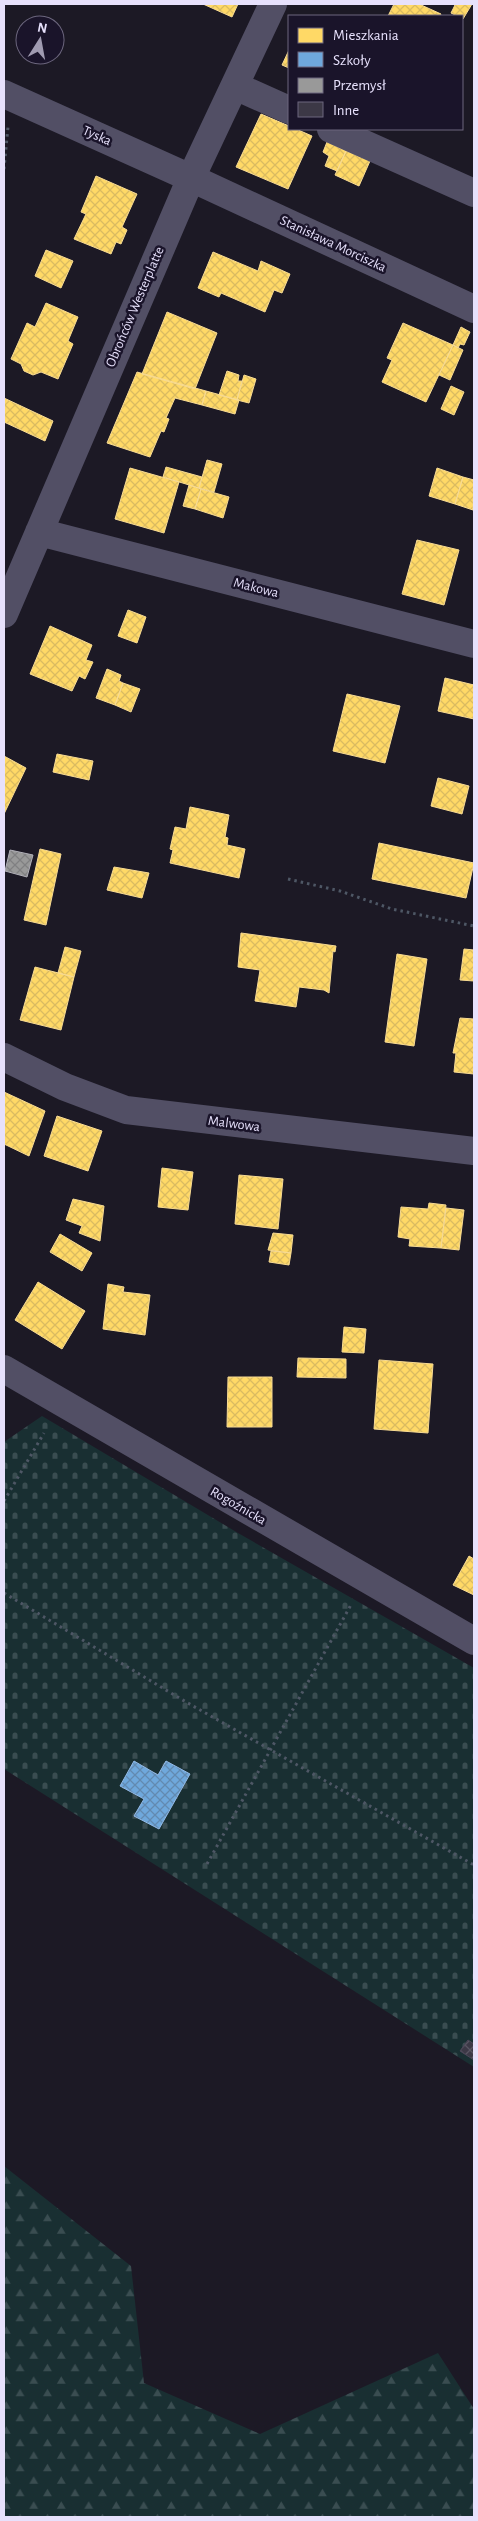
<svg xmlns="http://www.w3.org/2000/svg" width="478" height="2521" font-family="'Alegreya Sans',sans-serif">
  <defs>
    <pattern id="forest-firs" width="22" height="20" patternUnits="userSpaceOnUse" patternTransform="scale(1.25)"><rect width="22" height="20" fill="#192f32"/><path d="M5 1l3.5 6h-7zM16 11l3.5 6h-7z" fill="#3a4d51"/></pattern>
    <pattern id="cemetery-stones" width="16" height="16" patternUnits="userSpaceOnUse" patternTransform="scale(1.25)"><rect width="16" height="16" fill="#192f32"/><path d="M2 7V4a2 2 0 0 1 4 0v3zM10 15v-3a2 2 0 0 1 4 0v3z" fill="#3a4d51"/></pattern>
    <pattern id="homes-cross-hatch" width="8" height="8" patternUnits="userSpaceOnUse" patternTransform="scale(1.25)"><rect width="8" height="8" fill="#ffd966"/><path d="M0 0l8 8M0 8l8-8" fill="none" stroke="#dabb61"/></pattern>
    <pattern id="schools-cross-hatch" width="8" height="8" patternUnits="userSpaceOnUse" patternTransform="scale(1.25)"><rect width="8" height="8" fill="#6fa8dc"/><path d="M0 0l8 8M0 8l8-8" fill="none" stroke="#628ab1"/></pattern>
    <pattern id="industry-cross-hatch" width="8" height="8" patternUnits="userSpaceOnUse" patternTransform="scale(1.25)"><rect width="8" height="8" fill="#999"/><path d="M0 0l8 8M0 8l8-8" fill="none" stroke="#808082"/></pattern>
    <pattern id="building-cross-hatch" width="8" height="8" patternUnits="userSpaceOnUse" patternTransform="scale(1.25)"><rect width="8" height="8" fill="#3c3846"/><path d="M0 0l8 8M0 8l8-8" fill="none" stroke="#585462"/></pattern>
  </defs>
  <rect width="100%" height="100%" fill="#1c1925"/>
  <path fill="url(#forest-firs)" d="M4 2166 131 2266 144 2383 260 2434 438 2353 474 2409V2517H4Z"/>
  <path fill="url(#cemetery-stones)" d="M42 1416 238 1533 474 1668V2067L4 1769V1442Z"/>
  <path fill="url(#homes-cross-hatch)" stroke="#f8db93" d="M203 4H238L232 17Z
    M394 4H419L441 14 440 16H388Z
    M452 4H472L463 19 451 13 455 5Z
    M289 50V68L282 65Z
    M261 114 289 126V129H296L312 136 288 189 236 167Z
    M327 142 346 151 337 171 325 166 329 156 323 152Z
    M346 151 370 161 359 186 335 175Z
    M96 176 137 194 122 227 127 230 121 244 116 242 111 254 74 239 86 214 81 212Z
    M46 250 73 261 61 288 35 276Z
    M213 252 258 271 261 261 290 274 282 293 274 290 265 312 221 293 219 297 198 288Z
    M46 303 78 317 68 341 73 344 58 379 41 372 33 375 24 371 21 364 11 359 27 323 35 327Z
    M167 312 217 333 195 389 142 374Z
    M403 323 453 345 426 402 382 382 392 360 387 358Z
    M461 327 470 332 464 345 460 344 458 348 453 345Z
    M453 345 463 350 450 380 439 375Z
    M227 371 239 375 238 381H242L237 400 219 395Z
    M137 372 206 391 202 405 175 398 166 418 169 419 164 432 161 431 150 457 107 443Z
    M244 375 256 379 249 403 237 400Z
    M451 386 464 392 454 415 441 409Z
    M206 391 239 400 235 414 202 405Z
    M4 398 53 421 45 441 4 422Z
    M207 460 222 464 214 492 199 488Z
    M166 467 202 477 199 488 163 477Z
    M130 468 179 482 164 533 115 519Z
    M437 468 463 477 455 504 429 496Z
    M463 477 474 480 473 510 455 504Z
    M189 485 201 489 195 509 183 506Z
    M201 489 229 497 223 518 195 509Z
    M417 540 459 550 444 605 402 594Z
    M128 610 146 617 137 643 118 636Z
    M50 626 92 645 86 660 93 662 85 679 79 676 72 691 30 674Z
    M107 669 121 675 119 681 123 683 115 705 96 698Z
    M445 678 474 685V719L438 711Z
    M123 683 140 689 131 712 115 705Z
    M347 694 400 706 385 763 333 751Z
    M57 754 93 761 89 780 53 772Z
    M4 756 26 768 4 814Z
    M438 778 469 786 462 814 431 806Z
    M190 807 229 815 225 837 228 838 227 845 245 849 239 878 170 863 173 850 170 849 175 827 186 829Z
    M379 843 474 863 466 898 372 879Z
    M40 849 61 854 46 925 24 920Z
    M114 867 149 873 142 898 107 890Z
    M241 933 336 946 335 952 333 951 329 993 324 990 299 987 296 1007 255 1001 260 970 238 967Z
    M65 947 81 951 74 977 58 973Z
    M464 949 474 950V981L460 980Z
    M397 954 427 959 414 1046 385 1042Z
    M35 967 74 977 61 1030 20 1020Z
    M460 1018 474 1019V1074L454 1072 456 1053H453Z
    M4 1092 45 1111 29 1156 4 1144Z
    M57 1116 102 1131 88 1171 44 1156Z
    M162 1168 193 1172 188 1210 158 1207Z
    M239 1175 283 1179 278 1229 235 1224Z
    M73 1199 104 1206 100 1241 79 1233 82 1226 66 1220Z
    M429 1203 446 1205 441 1248 409 1246 410 1239 398 1237 401 1207 428 1209Z
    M446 1208 464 1210 459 1250 441 1248Z
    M273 1233 293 1235 291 1253 268 1250Z
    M60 1234 92 1253 82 1271 50 1252Z
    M271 1251 291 1253 289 1265 269 1262Z
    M38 1282 85 1311 62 1349 15 1320Z
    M108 1284 124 1287 123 1292 150 1295 145 1335 103 1329Z
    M344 1327 366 1329 364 1353 342 1352Z
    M298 1358 346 1359V1378L297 1377Z
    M379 1360 433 1364 428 1433 374 1429Z
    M228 1377H272V1427H227Z
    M469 1556 474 1559V1595L453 1585Z"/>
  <path fill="url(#schools-cross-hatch)" stroke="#93b9e6" d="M134 1761 158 1775 166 1761 190 1774 159 1829 134 1816 144 1799 120 1786Z"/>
  <path fill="url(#industry-cross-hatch)" stroke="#b0afb7" d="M10 850 33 855 27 877 5 871Z"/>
  <path fill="url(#building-cross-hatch)" stroke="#4a4557" d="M468 2040 474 2044V2060L460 2051Z"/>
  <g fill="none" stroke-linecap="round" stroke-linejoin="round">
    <path stroke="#4e5765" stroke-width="3" stroke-dasharray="2.5 4" stroke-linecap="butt" d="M4 169 8 127
      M288 879 340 891 392 909 474 926
      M4 1501 44 1433
      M4 1593 186 1702 474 1865
      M207 1864 352 1603"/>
    <path stroke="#524f65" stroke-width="28" d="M235 86 289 110
      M4 94 204 184 474 309
      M331 129 474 193
      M39 532 474 644
      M4 614 191 178 273 4
      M4 1057 65 1087 126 1110 474 1151
      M4 1369 474 1641"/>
  </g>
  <g text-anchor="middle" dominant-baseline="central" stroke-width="5" stroke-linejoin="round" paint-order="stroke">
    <g font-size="14" fill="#e7e1fc" stroke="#1a142a">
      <text transform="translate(97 136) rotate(24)">Tyska</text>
      <text transform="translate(333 244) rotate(25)">Stanisława Morciszka</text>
      <text transform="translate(135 307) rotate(-67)">Obrońców Westerplatte</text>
      <text transform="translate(256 588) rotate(14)">Makowa</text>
      <text transform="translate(234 1124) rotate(7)">Malwowa</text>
      <text transform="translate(238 1506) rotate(30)">Rogoźnicka</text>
    </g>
  </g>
  <rect width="478" height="2521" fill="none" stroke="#e7e1fc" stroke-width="10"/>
  <rect x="288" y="15" width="175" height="115" fill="#1a142a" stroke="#6c667e"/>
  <rect x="298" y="28" width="25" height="15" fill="#ffd966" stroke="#6c667e"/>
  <text x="333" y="40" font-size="15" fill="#e7e1fc">Mieszkania</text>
  <rect x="298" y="52" width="25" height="15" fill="#6fa8dc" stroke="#6c667e"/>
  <text x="333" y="65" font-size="15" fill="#e7e1fc">Szkoły</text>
  <rect x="298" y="78" width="25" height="15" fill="#999999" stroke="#6c667e"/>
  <text x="333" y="90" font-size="15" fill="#e7e1fc">Przemysł</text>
  <rect x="298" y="102" width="25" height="15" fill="#3c3846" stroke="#6c667e"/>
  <text x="333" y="115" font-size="15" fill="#e7e1fc">Inne</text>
  <g transform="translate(40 40) rotate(11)"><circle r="24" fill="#1a142a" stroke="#6c667e"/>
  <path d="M0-4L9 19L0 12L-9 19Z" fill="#a09bb1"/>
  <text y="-8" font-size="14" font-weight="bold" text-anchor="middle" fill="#e7e1fc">N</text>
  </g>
</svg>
